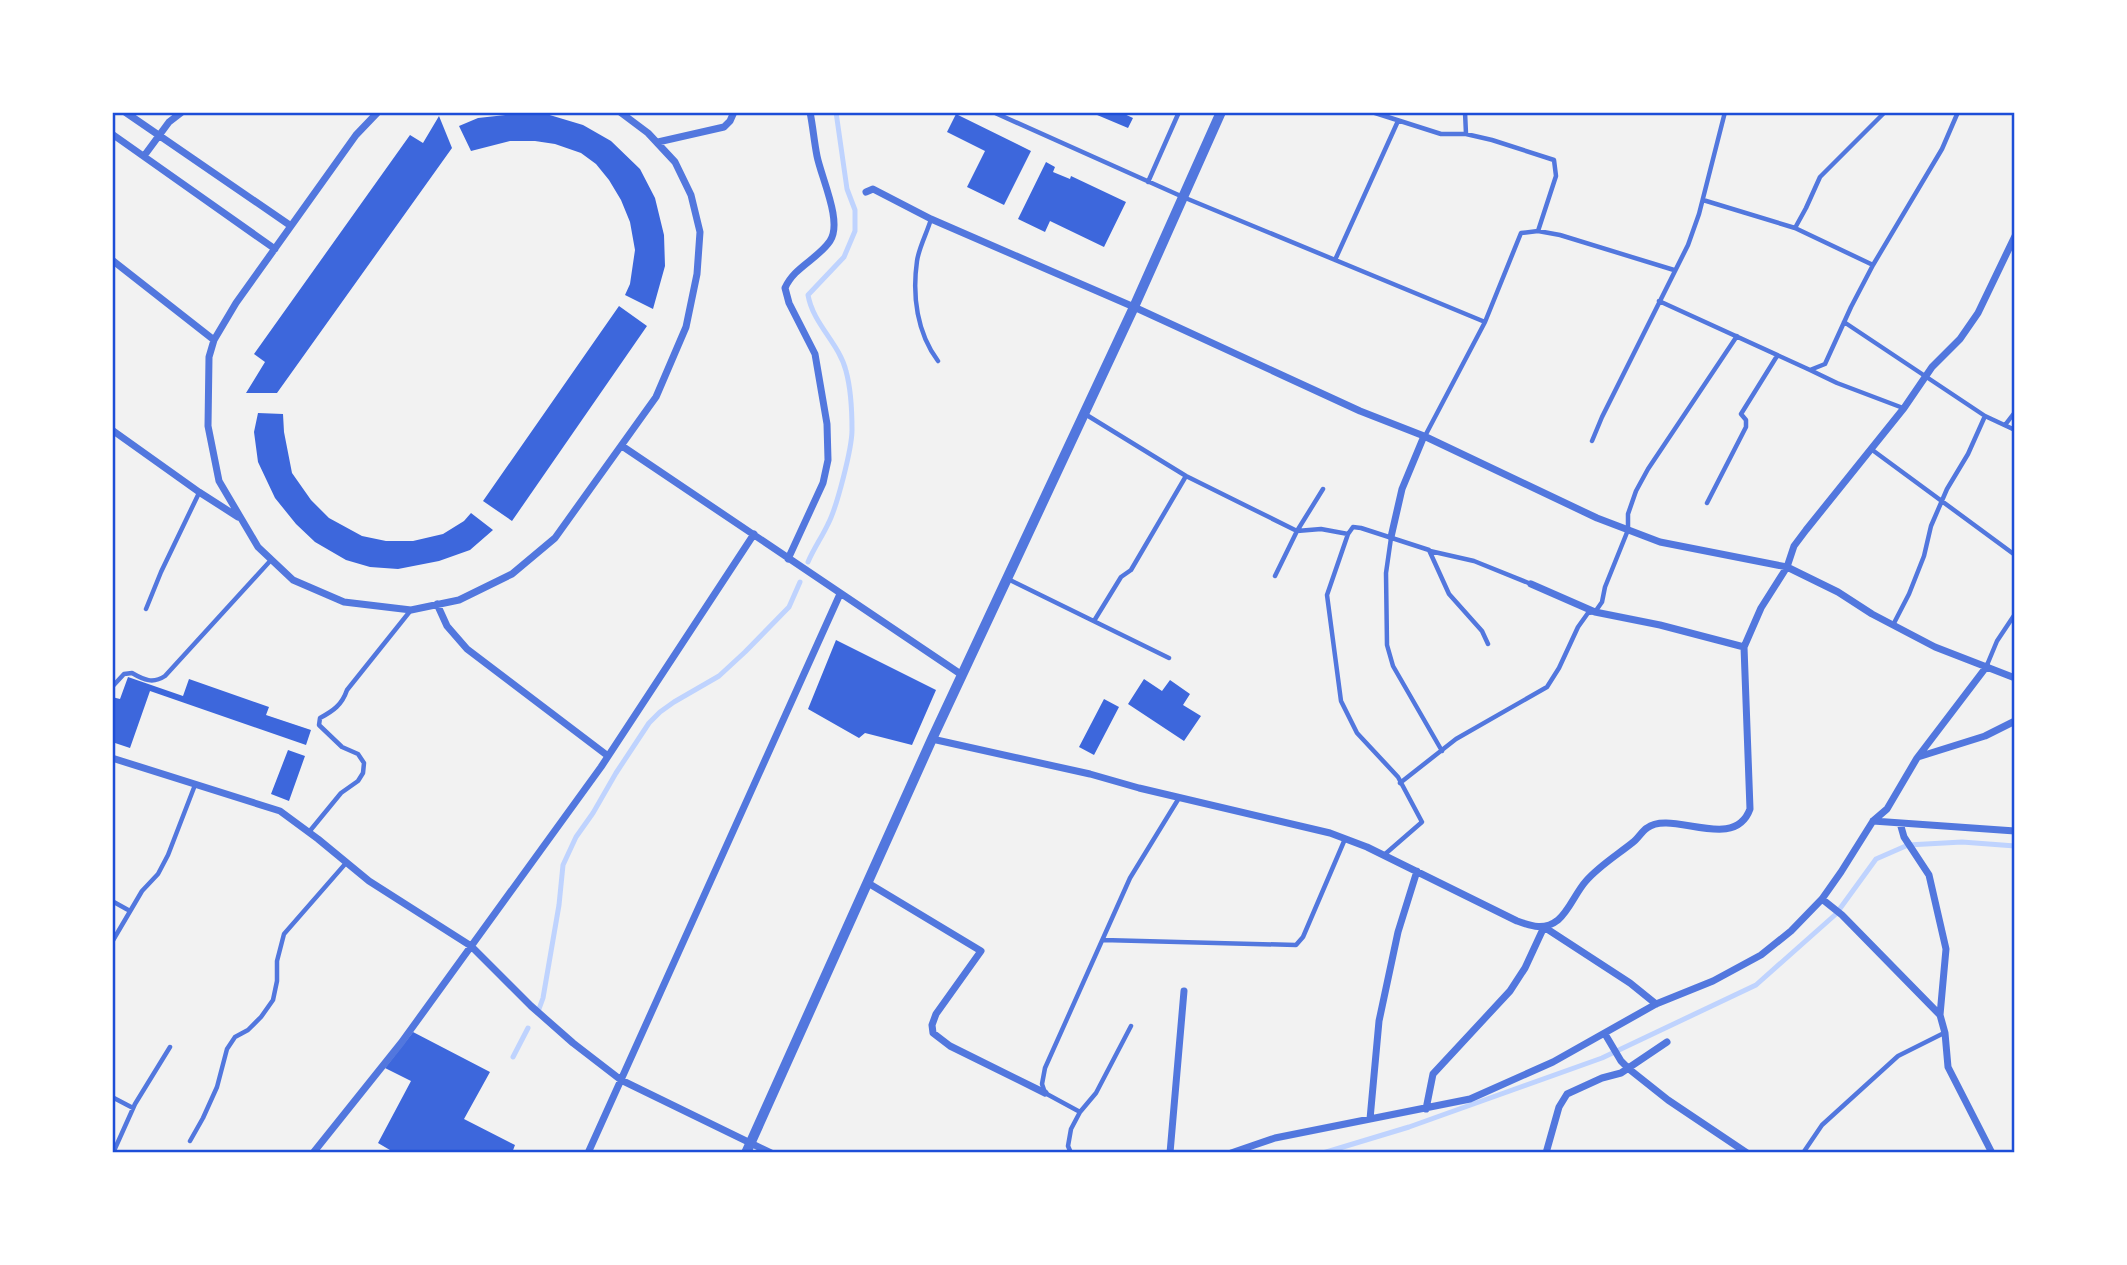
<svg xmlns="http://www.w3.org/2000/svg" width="2127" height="1265" font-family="'Asap Condensed',sans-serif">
  <rect width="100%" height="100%" fill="#f2f2f2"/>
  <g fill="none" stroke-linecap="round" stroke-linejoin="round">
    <path stroke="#bfd3fe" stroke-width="5" d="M808 562C814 548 822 537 828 524 837 507 852 448 852 430 852 412 851 389 846 371 839 343 813 324 808 295L844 257 855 231V210L847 189 836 112
      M539 1009 543 998 559 905 563 865 576 837 593 813 616 773 649 723 660 712 674 702 719 676 745 652 789 607 800 582
      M513 1057 528 1028
      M1323 1153 1409 1127 1602 1058 1756 985 1836 914 1876 859 1908 845 1962 842 2015 846"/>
  </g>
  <path fill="#3d67dc" d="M1090 112H1120L1133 118 1128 128Z
    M543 113 583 125 611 141 640 169 655 198 664 235 665 266 653 309 625 295 630 284 635 250 630 222 621 200 609 180 596 164 581 153 555 144 535 141H510L471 151 459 126 478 118 515 114Z
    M956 114 1031 151 1004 205 967 187 985 151 947 132Z
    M439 116 452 148 277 393H246L265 362 254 354 410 135 423 143Z
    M1046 162 1055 167 1053 172 1070 179 1071 176 1126 202 1104 247 1050 221 1045 232 1018 219Z
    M619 306 647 326 512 521 483 501Z
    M258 413 283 414 284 432 292 473 311 500 329 518 362 536 386 541H413L443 534 464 521 471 513 493 530 470 550 439 561 398 569 370 567 346 560 315 542 296 524 275 498 258 462 254 432Z
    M836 640 936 690 912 745 865 733 859 738 808 709Z
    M128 677 183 696 189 679 269 707 266 715 311 730 306 745 150 691 130 748 112 742V697L120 699Z
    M1144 679 1162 691 1170 680 1190 694 1183 705 1201 716 1184 741 1128 704Z
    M1104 699 1119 707 1094 755 1079 747Z
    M288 750 305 756 289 801 271 794Z
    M413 1032 490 1072 464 1119 515 1145 512 1153H395L378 1143 411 1081 385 1068Z"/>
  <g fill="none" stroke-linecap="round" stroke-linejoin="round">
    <path stroke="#5277de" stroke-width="4.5" d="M993 112 1183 197 1485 322
      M1372 112 1441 134H1466L1492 140 1554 160 1556 176 1538 231
      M1465 112 1466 134
      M1148 182 1179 112
      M1703 200 1795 228 1873 265
      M931 219C927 233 919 247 917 261 912 296 917 333 938 361
      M1795 228 1806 208 1820 177 1885 112
      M1335 260 1398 121
      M1659 301 1810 370 1825 364 1851 307 1873 265 1942 149 1958 112
      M1844 322 1985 416 2015 430
      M1810 370 1837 383 1903 408
      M1085 414 1186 476 1297 531 1321 529 1348 534
      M2005 425 2015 412
      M1425 436 1485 322 1521 233 1538 231 1560 235 1674 270
      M1592 441 1602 417 1688 245 1699 214 1725 112
      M1871 449 2015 555
      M1707 503 1746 427V420L1741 414 1777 356
      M1391 538 1386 573 1387 645 1393 666 1442 751
      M1430 551 1474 561 1531 584
      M1275 576 1297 531 1323 489
      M1008 579 1169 658
      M146 609 161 572 199 493
      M1094 621 1121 577 1131 570 1186 476
      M1893 625 1909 594 1924 556 1931 526 1947 489 1968 454 1985 416
      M1987 665 1997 641 2015 614
      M112 687 124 674 132 673C144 680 153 684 165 676L271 560
      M1400 783 1456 739 1547 687 1559 668 1578 627 1588 613 1595 612 1602 602 1605 587 1628 530V514L1636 491 1648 469 1737 336
      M309 832 341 793 358 781 363 773 364 763 358 754 342 747 319 725 320 718C333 711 342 705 347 690L411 610
      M1384 855 1422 822 1398 777 1357 733 1341 701 1327 595 1348 534 1353 527 1361 528 1429 550 1449 594 1482 631 1488 644
      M112 901 130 911
      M1103 940 1296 945 1303 937 1345 839
      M112 942 142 891 158 874 168 855 195 785
      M112 1097 133 1108
      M1080 1112 1045 1093 1042 1084 1045 1068 1130 878 1179 798
      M190 1141 203 1118 217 1087 227 1049 235 1037 248 1030 261 1017 273 1000 277 981V961L284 934 346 863
      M113 1153 135 1104 170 1047
      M1071 1153 1068 1146 1071 1129 1080 1112 1096 1093 1131 1026
      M1803 1153 1822 1125 1898 1056 1944 1033"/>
    <path stroke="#5277de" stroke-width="7" d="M125 112 291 226
      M378 112 356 135 236 303 214 340 209 357 208 426 219 481 258 547 293 580 344 602 411 610 459 600 512 574 555 538 656 397 686 327 697 274 700 232 691 195 675 162 648 133 620 112
      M112 134 275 249
      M658 142 724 127 730 121 734 112
      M144 156 169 122 182 112
      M866 192 873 189 931 219 1134 307 1360 411 1424 436 1597 518 1660 542 1787 567 1838 592 1872 614 1935 647 2015 678
      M112 260 214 340
      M112 430 199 492 238 517
      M622 446 962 675
      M1391 537 1402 489 1424 436
      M788 559 823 483 828 460 827 424 815 354 789 303 785 288C794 267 818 259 830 241 843 222 821 177 817 156 814 141 813 127 810 112
      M1531 584 1595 612 1660 625 1744 647
      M437 604 447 626 467 649 608 756
      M932 739 1090 774 1139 788 1330 833 1367 847 1517 921C1531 926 1544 931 1558 920 1569 911 1576 892 1586 881 1599 866 1617 855 1632 843 1638 839 1641 832 1647 828 1671 809 1734 853 1750 809L1744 647 1761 608 1787 567 1794 546 1806 530 1904 408 1932 367 1960 339 1978 313 2015 236
      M1918 757 1985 736 2015 721
      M112 758 280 811 318 839 369 881 471 946 531 1006 573 1043 621 1080 771 1153
      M1873 821 2015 831
      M1900 823 1904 837 1929 875 1946 949 1940 1015 1945 1033 1948 1067 1992 1153
      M868 883 981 951 936 1014 932 1025 933 1033 950 1046 1045 1093
      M1822 899 1842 915 1940 1015
      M1605 1034 1621 1061 1629 1069 1668 1100 1747 1153
      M1426 1109 1433 1074 1510 991 1525 968 1544 927 1630 983 1656 1004
      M1370 1119 1379 1021 1398 932 1417 871
      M313 1153 401 1043 601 767 754 534
      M588 1153 840 594
      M1170 1153 1184 991
      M1231 1153 1275 1138 1470 1099 1553 1062 1656 1004 1713 981 1761 955 1791 931 1822 899 1841 872 1873 821 1887 809 1917 758 1987 666
      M1546 1153 1559 1107 1567 1094 1602 1078 1621 1073 1667 1042"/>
    <path stroke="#5277de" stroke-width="10" d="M746 1153 932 739 1134 307 1221 112"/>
  </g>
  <rect width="2127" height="1265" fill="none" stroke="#ffffff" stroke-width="228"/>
  <rect x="114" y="114" width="1899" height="1037" fill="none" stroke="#1d4ed8" stroke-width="2.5"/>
</svg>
